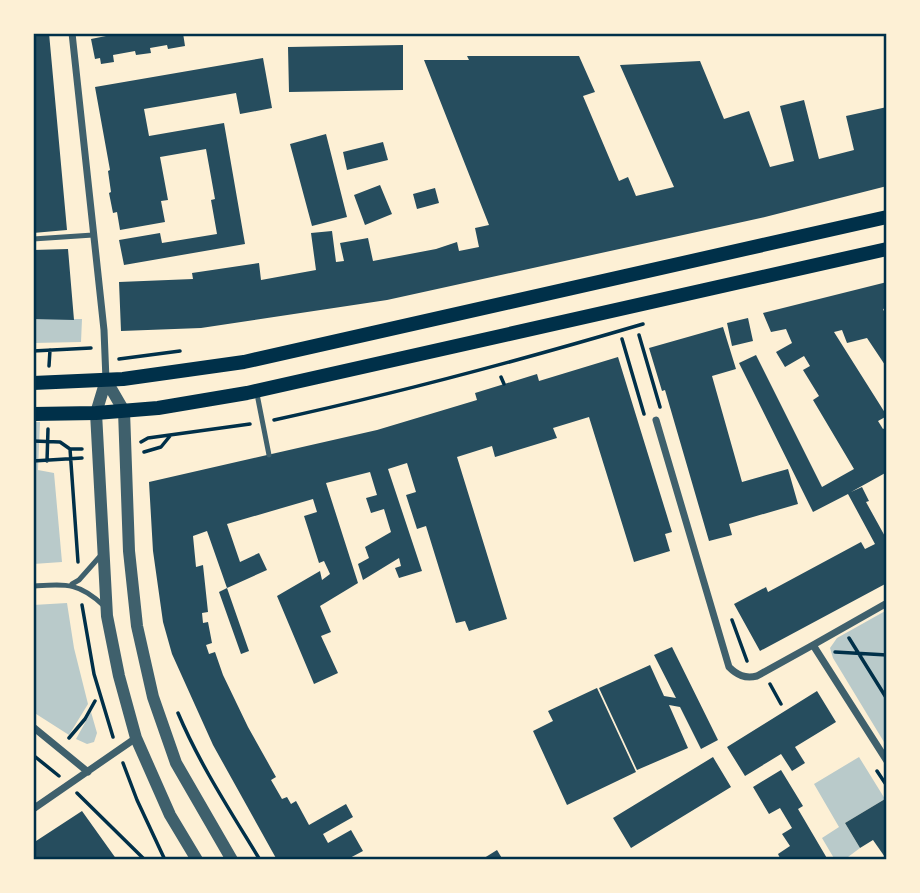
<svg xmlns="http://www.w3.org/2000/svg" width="920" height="893" font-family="Arial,sans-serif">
  <rect width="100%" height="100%" fill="#fdf0d5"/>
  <path fill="#b9caca" d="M33 319H82L81 342 33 343Z
    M33 422H40L38 470 54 473 62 562 33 564Z
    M67 603 74 648 88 704 69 735 33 712V605Z
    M887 610V747L833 658 830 648 837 638Z
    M91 712 97 733 94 742 87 744 76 739Z
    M859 757 885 799 845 823 860 848 844 860H835L822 838 839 827 814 784Z"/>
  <path fill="#264d5e" d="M38 33H49L67 230 33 233V34Z
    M121 33H183L185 46 168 49 167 45 150 48 151 53 136 55 135 51 113 55 114 62 101 64 100 58 95 59 91 39Z
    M403 45V90L289 92 288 47Z
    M467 56H579L595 92 583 96 619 181 628 177 636 196 674 187 620 65 700 61 724 119 749 111 770 167 794 161 780 106 804 100 819 159 854 150 846 116 887 107V186L765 217 387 300 201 328 121 331 119 282 193 279 192 273 259 263 261 280 316 270 311 233 332 231 336 262 344 261 340 243 368 238 373 261 436 249 457 242 459 251 479 247 475 228 489 225 424 60H469Z
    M263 58 272 108 240 114 236 93 144 109 149 136 224 123 245 244 124 265 119 240 160 233 162 243 217 234 211 200 215 199 206 149 160 157 168 200 161 201 165 222 120 230 117 212 113 213 109 193 111 192 108 171 110 170 95 87Z
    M326 134 347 217 312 226 290 144Z
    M383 142 388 160 347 170 343 152Z
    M380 185 392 214 365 225 354 195Z
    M435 188 439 203 417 209 413 194Z
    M68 249 74 320 33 319V250Z
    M887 282V308L883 309 887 318V368L867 338 847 343 842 330 834 332 887 416 878 421 883 429 887 427V472L851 492 862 487 869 501 866 502 887 540V583L760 651 734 604 766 587 768 592 861 542 865 549 875 544 848 494 813 512 739 363 756 355 822 487 854 469 813 400 819 396 803 370 810 366 804 356 785 367 776 352 792 343 786 329 771 332 763 313Z
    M748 318 753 341 732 346 727 323Z
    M723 327 736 369 712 376 742 482 788 469 798 504 729 524 732 535 709 541 665 390 662 391 649 348Z
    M618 357 672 532 665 534 670 551 634 562 589 417 553 428 557 438 495 457 492 446 457 457 507 619 469 631 465 621 456 623 426 526 417 529 406 495 416 492 407 463 388 469 422 571 399 578 395 568 401 566 399 558 363 580 358 564 369 558 365 547 391 532 384 509 371 513 366 498 377 495 370 472 326 483 358 583 320 606 331 632 321 636 338 673 314 684 277 596 320 571 322 580 330 574 324 561 319 563 304 516 317 512 313 499 227 524 240 562 259 553 267 570 227 588 249 651 241 654 219 592 227 588 207 531 193 536 196 567 203 565 208 612 202 613 203 623 208 622 212 643 206 645 209 654 215 652 223 675 248 727 276 777 271 780 282 799 287 797 291 804 296 801 309 825 346 804 353 817 323 834 328 843 351 830 363 851 346 860H277L213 745 172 654 163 622 153 551 149 482 377 430 477 400 475 393 537 374 539 381Z
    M672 647 718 740 701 749 680 707 669 705 688 748 637 770 599 688 650 665 664 696 676 698 654 655Z
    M597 688 636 772 567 805 533 731 553 721 548 711Z
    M817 691 836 722 795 747 805 763 792 771 781 754 745 776 727 747Z
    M713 757 731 787 631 848 613 818Z
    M781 770 803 806 798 809 828 860H781L778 854 790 846 782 834 792 828 780 808 769 814 753 787Z
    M885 799 887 802V860L873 840 860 848 845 823Z
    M82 811 117 860H33V843Z
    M497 850 503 860H481Z"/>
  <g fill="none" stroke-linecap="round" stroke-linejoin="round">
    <path stroke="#003049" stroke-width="3.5" d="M639 335 660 407
      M622 339 644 414
      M33 351 91 348
      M119 359 180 351
      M49 366 50 350
      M501 377 504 384
      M274 420C399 393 521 360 643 324
      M33 441 60 442 70 449H82
      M141 442 148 438 250 424
      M70 449 78 562
      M144 452 161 447 170 436
      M33 461 82 458
      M47 461 48 429
      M82 605 94 674 113 737
      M732 620 747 661
      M849 638 887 699
      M835 652 887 655
      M770 684 781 704
      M178 713C200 765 231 812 260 860
      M69 738 85 719 95 701
      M33 755 59 776
      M123 763 137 800 165 860
      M877 771 887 786
      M77 793 145 860"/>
    <path stroke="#3f606c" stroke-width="5" d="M33 239 93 235
      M257 394 269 455
      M72 584 79 580 102 554
      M33 586C66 584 79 582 104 606"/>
    <path stroke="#3f606c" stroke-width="7" d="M72 33 104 330 106 380
      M656 420 729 667C737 675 745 679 757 676L813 645 887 761
      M813 645 887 603
      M33 727 88 772
      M33 809 136 738"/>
    <path stroke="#3f606c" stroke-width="12" d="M106 380 124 411 129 551 137 626 153 697 176 763 232 860
      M106 380 96 413 107 616 119 676 136 738 170 815 197 860"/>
    <path stroke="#003049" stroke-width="14" d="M33 383 123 379 244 362 887 217
      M33 414 96 413 158 408 247 393 887 249"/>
  </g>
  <rect width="920" height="893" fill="none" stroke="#fdf0d5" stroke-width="70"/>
  <rect x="35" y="35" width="850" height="823" fill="none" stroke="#003049" stroke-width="2.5"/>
</svg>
